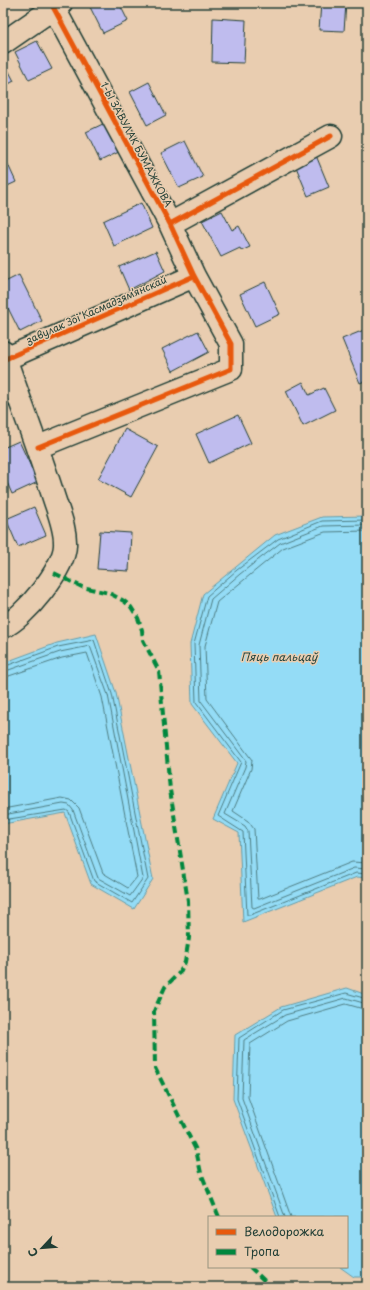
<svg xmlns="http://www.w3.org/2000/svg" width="370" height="1290" font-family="'Playpen Sans',sans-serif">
  <rect width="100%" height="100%" fill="#e9cdb0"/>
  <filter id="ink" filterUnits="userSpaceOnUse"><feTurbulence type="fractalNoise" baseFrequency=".025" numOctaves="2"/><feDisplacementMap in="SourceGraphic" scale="8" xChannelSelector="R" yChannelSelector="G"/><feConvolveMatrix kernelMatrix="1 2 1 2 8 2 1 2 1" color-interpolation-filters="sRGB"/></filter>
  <g filter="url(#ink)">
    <path fill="#94dcf6" stroke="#659ca8" d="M367 516V878L357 877 243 922 239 833 213 819 237 763 192 704 190 644 203 594 275 535 322 517Z
      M96 634 116 693 153 879 134 909 91 884 65 813 3 824V663L57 643Z
      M347 988 367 995V1277H354L340 1267H347V1217H277L233 1099 235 1035 281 1007Z"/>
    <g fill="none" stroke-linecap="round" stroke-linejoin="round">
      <path stroke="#4e7d82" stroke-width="1" d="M367 520 322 521 278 539 237 570 207 596 194 644 196 702 241 762 218 816 243 832 247 915H250L356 873 367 874
        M367 525 323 526 280 543 240 574 211 599 199 645 201 701 246 761 245 767 225 814 245 826 248 831 252 907 254 908 354 868 367 869
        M367 531 325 532 283 548 217 602 205 646 207 699 252 760 251 769 233 811 248 821 254 829 258 899H260L352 862 367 863
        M3 667 58 647 94 640 112 694 148 879 132 903 94 881 69 812 66 810 3 820
        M3 672 60 652 90 646 108 695 143 878 130 896 98 878 73 810 69 805 63 804 3 815
        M3 678 62 658 87 653 102 697 137 877 128 888 103 873 79 808 71 800 62 798 3 809
        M280 1217 237 1099 239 1038 283 1010 346 993 367 999
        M285 1217 242 1098 244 1040 285 1015 346 998 367 1004
        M291 1217 248 1097 250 1044 287 1021 346 1004 367 1010"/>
    </g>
    <path fill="#bfbcee" stroke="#1f3d34" d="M88 3H119L128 21 103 33Z
      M321 3H346L344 31 319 30Z
      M213 18 246 20 244 63 212 62Z
      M37 41 52 69 29 80 15 52Z
      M3 60 14 81 3 87Z
      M149 82 166 115 147 125 130 92Z
      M107 122 121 151 100 161 86 132Z
      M185 141 203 177 179 188 161 153Z
      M315 153 329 187 308 196 294 162Z
      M5 158 16 182 3 188V159Z
      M141 203 152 228 114 246 103 221Z
      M222 211 232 230 239 226 250 247 241 251 240 248 221 257 202 221Z
      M156 251 165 271 129 290 119 267Z
      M19 275 42 321 20 332 3 298V283Z
      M265 282 280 314 255 326 240 294Z
      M364 330 367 337V380L360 383 342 339Z
      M198 331 209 352 173 371 162 349Z
      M303 382 309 395 324 388 335 410 303 426 286 391Z
      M3 391 9 406 3 408Z
      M238 415 251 443 209 463 196 434Z
      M125 429 158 447 131 497 98 479Z
      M19 441 38 482 12 494 3 473V448Z
      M34 507 46 535 18 547 6 519Z
      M100 531 131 533 129 571 97 569Z"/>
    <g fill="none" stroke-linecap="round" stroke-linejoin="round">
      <defs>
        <path id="minor" d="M3 43 61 3
          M170 224 331 136
          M3 352C19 399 37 445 52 492 57 509 66 528 65 545 65 568 24 618 3 627
          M3 360 194 276
          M38 447 231 369V344L194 276 170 224 51 3"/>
      </defs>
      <use href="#minor" stroke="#1f3d34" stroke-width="25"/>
      <use href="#minor" stroke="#e9cdb0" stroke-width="22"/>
      <path stroke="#00873e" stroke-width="4" stroke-dasharray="8 4" stroke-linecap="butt" d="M54 573 82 587 109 593 124 601 131 607 138 618 142 630 143 640 159 671 170 790 188 901 189 938 185 962 180 972 165 987 154 1011 155 1068 196 1150 201 1173 219 1217
        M250 1267 271 1287"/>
      <defs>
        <path id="cycleway" d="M170 224 331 136
          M3 360 194 276
          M38 447 231 369V344L194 276 170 224 51 3"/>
      </defs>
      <use href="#cycleway" stroke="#e9cdb0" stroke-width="8"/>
      <use href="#cycleway" stroke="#e8590c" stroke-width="5"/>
    </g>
  </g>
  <g text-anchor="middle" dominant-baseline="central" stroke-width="3" stroke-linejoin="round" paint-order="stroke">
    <g font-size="10" fill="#1f3d34" stroke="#e9cdb0">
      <text transform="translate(137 144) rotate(62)">1-Ы ЗАВУЛАК БУМАЖКОВА</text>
      <text transform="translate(96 309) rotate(-24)">завулак Зоі Касмадзямʼянскай</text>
    </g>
    <g font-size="11" font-style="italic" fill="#25453e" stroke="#e9cdb0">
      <text x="279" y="656">Пяць пальцаў</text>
    </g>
  </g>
  <rect width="370" height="1290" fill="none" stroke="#e9cdb0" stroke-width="16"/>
  <rect x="8" y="8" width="354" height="1274" fill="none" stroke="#1f3d34" stroke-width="1.5" filter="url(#ink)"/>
  <rect x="208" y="1216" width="140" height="52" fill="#e9cdb0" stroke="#98937e"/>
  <rect x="216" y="1229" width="20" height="6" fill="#e8590c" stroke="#98937e"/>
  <text x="244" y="1236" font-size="12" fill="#1f3d34">Велодорожка</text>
  <rect x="216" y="1249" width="20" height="6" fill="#00873e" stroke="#98937e"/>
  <text x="244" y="1256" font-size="12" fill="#1f3d34">Тропа</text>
  <g transform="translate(42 1248) rotate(244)" stroke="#e9cdb0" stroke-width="3" paint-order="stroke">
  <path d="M0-3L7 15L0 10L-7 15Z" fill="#1f3d34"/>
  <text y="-6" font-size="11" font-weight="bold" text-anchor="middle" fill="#1f3d34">С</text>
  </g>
</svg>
